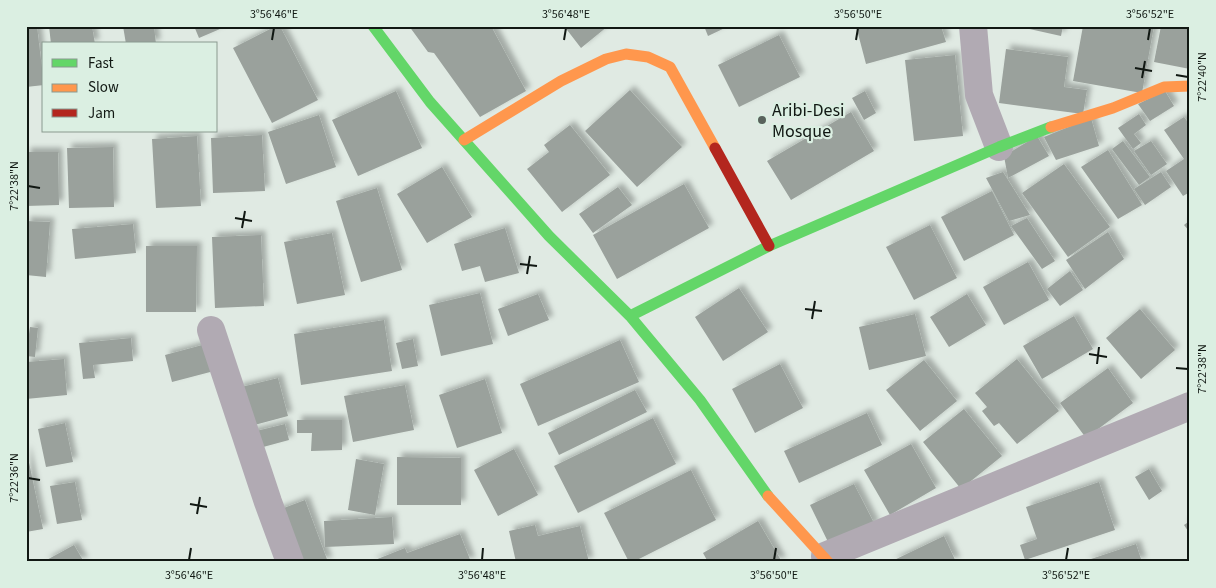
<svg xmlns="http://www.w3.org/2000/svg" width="1216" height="588" font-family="'Source Sans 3',sans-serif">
  <defs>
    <filter id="shadow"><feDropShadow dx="4.5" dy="-4.5" stdDeviation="2.5" flood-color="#0004"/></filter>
  </defs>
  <rect width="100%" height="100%" fill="#e0eae3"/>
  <path fill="#9aa19c" filter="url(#shadow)" d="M26 26H37L44 85 26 87Z
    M49 26H92L95 44H51Z
    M123 26H154L156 44H126Z
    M194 26H227L199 38Z
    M276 26H280L318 100 272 123 233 48Z
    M409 26H491L526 91 480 117 434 53 428 52Z
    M564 26H608L581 48Z
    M704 26H729L708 36Z
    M856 26H941L946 42 866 64Z
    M1016 26H1063L1061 36Z
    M1083 26H1154L1142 93 1073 81Z
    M1161 26H1190V69L1154 62Z
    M779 35 800 77 739 107 718 65Z
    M1006 49 1068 57 1064 87 1087 90 1083 114 999 103Z
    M955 55 963 136 914 141 905 60Z
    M630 90 682 147 637 187 585 131Z
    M396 91 422 148 358 176 332 120Z
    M865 91 876 113 864 120 852 98Z
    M1165 91 1174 106 1150 121 1138 104Z
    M851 112 874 151 791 200 767 161Z
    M1139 114 1146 125 1134 134 1141 143 1133 149 1118 128Z
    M319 115 336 167 286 184 268 132Z
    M1184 117 1190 125V167L1188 168 1190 171V192L1183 196 1166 171 1184 159 1164 130Z
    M1091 118 1099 146 1056 160 1044 137Z
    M570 125 610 175 562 212 527 169 549 152 544 145Z
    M262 135 265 191 213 193 211 138Z
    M197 136 201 206 156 208 152 139Z
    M1037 136 1049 156 1008 178 1004 156Z
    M1123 141 1150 177 1139 185 1112 149Z
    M1151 141 1167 164 1151 175 1134 151Z
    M113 147 114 207 69 208 67 148Z
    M1108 150 1142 205 1118 219 1081 167Z
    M26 152H58L59 205 26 206Z
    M1064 164 1110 227 1068 257 1022 193Z
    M442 167 472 217 427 243 397 194Z
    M1003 172 1030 215 1009 221 986 178Z
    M1161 172 1171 187 1145 205 1134 189Z
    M684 184 709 228 617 279 593 235Z
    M618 187 632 205 593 233 579 214Z
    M377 188 402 270 361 282 336 201Z
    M992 191 1014 235 964 261 941 217Z
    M1027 218 1055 261 1042 269 1011 226Z
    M1190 220V232L1184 225Z
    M26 221 50 222 46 277 26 275Z
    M133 224 136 253 75 259 72 229Z
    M930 225 957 278 914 300 886 247Z
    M505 228 519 273 485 282 480 266 462 271 454 244Z
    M1108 232 1124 259 1085 289 1066 260Z
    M332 233 345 295 297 304 284 242Z
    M261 235 264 306 215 308 212 237Z
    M146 246H197L196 312H146Z
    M1028 262 1049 300 1004 325 983 287Z
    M1070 271 1083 290 1060 306 1047 289Z
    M739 288 768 332 723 361 695 317Z
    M480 293 493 344 441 356 429 305Z
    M538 294 549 320 508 336 498 309Z
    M967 294 986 325 949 347 930 317Z
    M1140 309 1175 350 1141 379 1106 338Z
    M915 314 926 356 869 370 859 327Z
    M1074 316 1093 349 1042 379 1023 346Z
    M384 320 392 371 301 385 294 334Z
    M30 327 38 328 35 357 26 356V334H29Z
    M131 338 133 361 93 365 95 378 83 379 79 343Z
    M413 339 418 366 402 369 396 343Z
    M620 340 639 382 538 426 520 384Z
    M206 344 214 371 172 382 165 355Z
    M64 359 67 395 26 399V362Z
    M1017 359 1059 411 1017 444 999 423 994 426 982 411 987 407 975 393Z
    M924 360 957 401 920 431 886 390Z
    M780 364 803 408 755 433 732 389Z
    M1108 368 1133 403 1086 438 1060 403Z
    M278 378 288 416 247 427 237 388Z
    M485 379 502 433 457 448 439 395Z
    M405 385 414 430 353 442 344 396Z
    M635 390 647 412 559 455 548 433Z
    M964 409 1002 456 961 489 923 442Z
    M867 413 882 445 799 483 784 451Z
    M653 418 676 464 578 513 554 466Z
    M297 420H342V450L311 451 312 433H297Z
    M65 423 73 462 46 467 38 429Z
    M285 424 289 440 252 450 248 433Z
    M911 444 936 488 890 515 864 470Z
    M26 448 43 529 26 532Z
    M514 449 538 495 498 516 474 470Z
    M397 457 461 458V505H397Z
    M356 459 384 464 375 515 348 510Z
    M1149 469 1162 491 1149 500 1135 477Z
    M691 470 716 520 633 562H629L604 513Z
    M75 482 82 520 57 524 50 486Z
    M1099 482 1115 530 1025 560 1020 545 1037 539 1026 507Z
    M854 484 875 525 830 546 810 505Z
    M305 500 328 562H294L276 511Z
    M392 517 394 544 325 547 324 521Z
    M758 521 782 562H708L703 553Z
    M1190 521V534L1184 525Z
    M535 525 538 536 580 526 589 562H516L509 531Z
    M460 534 471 562H370L405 548 407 553Z
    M944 536 956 562H890Z
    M1136 544 1142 562H1085V561Z
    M74 545 84 562H43Z"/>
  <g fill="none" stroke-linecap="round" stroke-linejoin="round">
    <path stroke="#b1aab3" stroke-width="28" d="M973 26 979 95 999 147
      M211 330 268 502 290 562
      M825 556 1190 406"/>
    <path stroke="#63d668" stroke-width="11" d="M373 26 430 102 549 236 630 316 700 400 768 496
      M630 316 769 246 999 147 1051 127"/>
    <path stroke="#ff974d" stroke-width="11" d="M1051 127 1113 108 1164 87 1190 86
      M464 140 561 81 606 59 626 54 648 57 670 67 715 148
      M768 496 828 562"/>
    <path stroke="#b3261e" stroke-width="11" d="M715 148 769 246"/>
  </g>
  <path fill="none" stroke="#111813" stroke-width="2" d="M272 40 274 28M564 40 566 28M856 40 858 28M1148 40 1150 28M1135 68 1152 71M1176 75 1188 77M1142 78 1145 61M28 186 40 188M235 218 252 221M242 228 245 211M520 264 537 266M527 274 530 256M805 309 822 311M812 319 815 301M1089 354 1107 357M1097 364 1099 347M1176 368 1188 369M28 478 40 480M190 504 207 507M197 514 200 497M189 560 191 548M482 560 483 548M774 560 776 548M1066 560 1068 548"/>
  <circle fill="#59625c" stroke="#dbefe2" stroke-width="2" cx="762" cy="120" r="5"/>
  <g text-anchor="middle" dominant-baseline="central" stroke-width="4.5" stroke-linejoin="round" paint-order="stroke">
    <g font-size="18" fill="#111813" stroke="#dbefe2" text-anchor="start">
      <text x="772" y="110">Aribi-Desi<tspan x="772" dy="21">Mosque</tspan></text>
    </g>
  </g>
  <rect width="1216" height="588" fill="none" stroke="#dbefe2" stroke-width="55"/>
  <rect x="42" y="42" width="175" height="90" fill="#dbefe2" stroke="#8a998f"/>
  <rect x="52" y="59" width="25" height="8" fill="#63d668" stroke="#8a998f"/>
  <text x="88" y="68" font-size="15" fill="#111813">Fast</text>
  <rect x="52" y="84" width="25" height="8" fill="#ff974d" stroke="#8a998f"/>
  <text x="88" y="92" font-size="15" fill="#111813">Slow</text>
  <rect x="52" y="109" width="25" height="8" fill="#b3261e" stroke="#8a998f"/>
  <text x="88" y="118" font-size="15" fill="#111813">Jam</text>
  <rect x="28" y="28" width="1160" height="532" fill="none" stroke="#111813" stroke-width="2"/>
  <g font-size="12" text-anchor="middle" fill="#111813">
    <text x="274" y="18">3°56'46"E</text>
    <text x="566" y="18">3°56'48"E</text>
    <text x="858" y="18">3°56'50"E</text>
    <text x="1150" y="18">3°56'52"E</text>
    <text transform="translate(1202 77) rotate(-90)" y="4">7°22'40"N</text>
    <text transform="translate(14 186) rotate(-90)" y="4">7°22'38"N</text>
    <text transform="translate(1202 369) rotate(-90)" y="4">7°22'38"N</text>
    <text transform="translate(14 478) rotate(-90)" y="4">7°22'36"N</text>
    <text x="189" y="579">3°56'46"E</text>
    <text x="482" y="579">3°56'48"E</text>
    <text x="774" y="579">3°56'50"E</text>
    <text x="1066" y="579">3°56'52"E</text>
  </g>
</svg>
